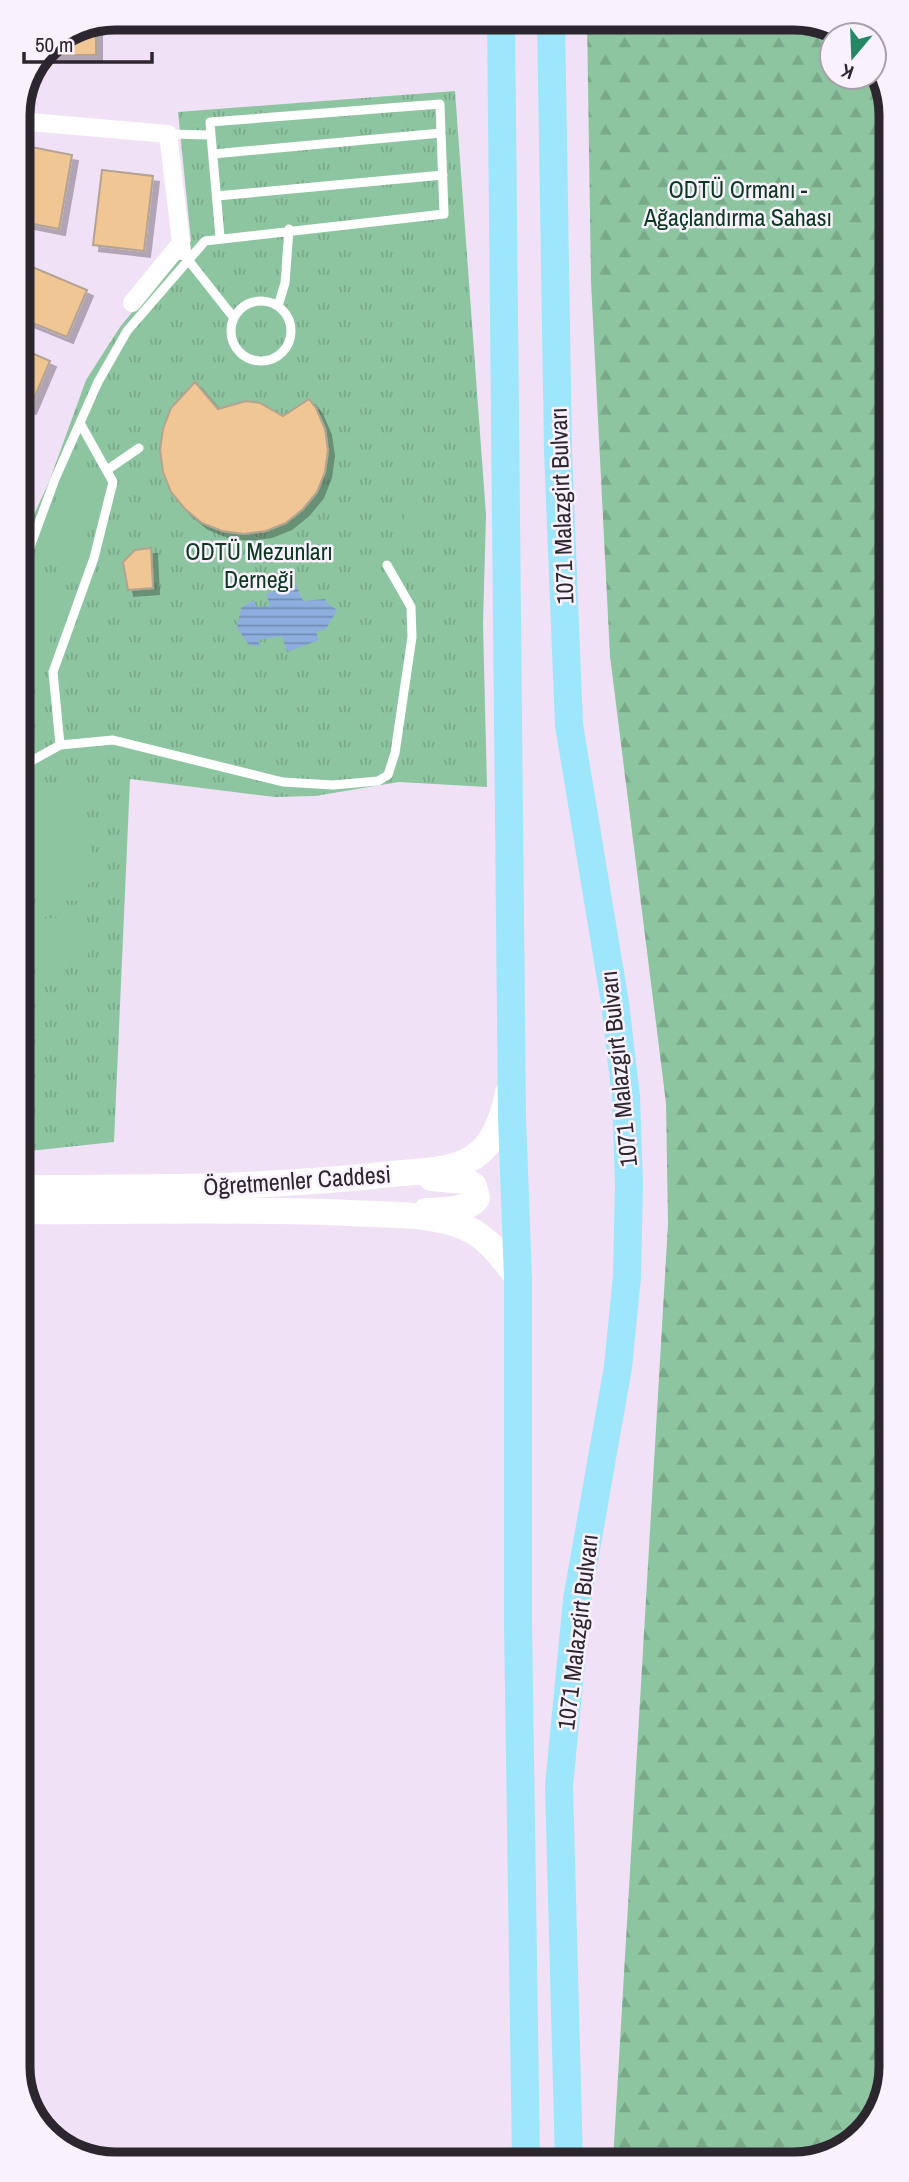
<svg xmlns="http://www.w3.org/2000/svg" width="909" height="2182" font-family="'Archivo Narrow',sans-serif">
  <defs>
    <pattern id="forest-firs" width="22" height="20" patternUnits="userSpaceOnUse" patternTransform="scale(1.75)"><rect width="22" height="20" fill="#8dc5a0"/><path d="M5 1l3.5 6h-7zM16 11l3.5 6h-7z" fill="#7aa98a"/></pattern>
    <pattern id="park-tufts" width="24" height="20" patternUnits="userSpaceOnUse" patternTransform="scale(1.75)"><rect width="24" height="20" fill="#8dc5a0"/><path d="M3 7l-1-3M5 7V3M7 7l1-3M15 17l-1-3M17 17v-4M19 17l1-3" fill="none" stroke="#7aa98a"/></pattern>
    <pattern id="water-rules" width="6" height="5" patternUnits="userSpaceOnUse" patternTransform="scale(1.75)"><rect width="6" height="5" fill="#8daedf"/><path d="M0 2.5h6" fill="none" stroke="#738db5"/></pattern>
    <filter id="shadow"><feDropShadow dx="6" dy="6" stdDeviation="0" flood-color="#0004"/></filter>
  </defs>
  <rect width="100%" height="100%" fill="#f1e1f7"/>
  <path fill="url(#forest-firs)" d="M587 18H801L846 35H832V77H874V66L886 84 891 2068 872 2126 825 2159 613 2161 668 1224 666 1103 610 656 591 282Z"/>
  <path fill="url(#park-tufts)" d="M455 91 486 515 483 624 487 787 399 782 315 796 275 797 130 779 114 1142 20 1152 19 547 49 482 86 380 120 327 191 241 178 112Z"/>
  <path fill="#8dc5a0" d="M66 471 105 485 76 565 37 551Z
    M408 501 429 507 420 546 399 540Z
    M33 574 61 586 66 596 39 667 19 659V595L25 579Z
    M78 792 82 822 89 823 95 881 88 884 87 901 36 900 27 795Z
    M87 917 88 958 28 963 23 919Z"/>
  <path fill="url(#water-rules)" d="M295 583 303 601 325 599 327 603 337 610 326 629 316 632 319 640 287 652 282 636 258 640 260 646 249 645 237 628 241 608 253 600 257 607 270 606 266 594Z"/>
  <path fill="#efc694" stroke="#b4a390" stroke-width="2" filter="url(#shadow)" d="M96 25V55H44L46 46Z
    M21 145 72 155 59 229 18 221V164Z
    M102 170 153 176 144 251 93 245Z
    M18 261 87 290 67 337 18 317Z
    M18 347 50 361 30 408 18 403Z
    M195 382 218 409 246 401 260 403 283 416 309 399 316 408 325 429 328 450 325 472 317 492 303 509 286 523 266 531 244 534 222 531 202 523 185 509 171 492 163 472 160 450 163 429 171 408Z
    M151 548 153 588 128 590 123 562 135 550Z"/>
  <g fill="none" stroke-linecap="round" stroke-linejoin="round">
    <path stroke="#fff" stroke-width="9" d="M168 134 211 135 220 237
      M213 154 441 133
      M217 196 443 175
      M185 256 234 318
      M231 331a30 30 0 1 1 60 0a30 30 0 1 1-60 0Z
      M278 306 285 283 289 229
      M107 470 139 448
      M19 577 55 479 98 382 127 331 205 241 444 214 440 104 210 122 211 135
      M60 745 53 672 94 558 113 482 80 423
      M19 768 60 745 113 740 283 782 333 785 378 781 388 775 395 753 412 637 411 607 387 565
      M19 792 24 897"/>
    <path stroke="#fff" stroke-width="18" d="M18 121 168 134 182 251
      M132 303 181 243"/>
    <path stroke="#fff" stroke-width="26" d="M20 1188C145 1188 268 1188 391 1174 417 1171 452 1172 474 1157 495 1143 503 1116 508 1093
      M20 1211C130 1212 240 1208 350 1213 384 1215 422 1213 456 1224 485 1233 500 1254 518 1278
      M426 1211C441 1210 469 1211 477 1198L474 1186 466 1181 431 1178"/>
    <path stroke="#9de6fb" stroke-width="28" d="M501 18 512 1118 518 1278V1623L526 2161
      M551 18 558 451 569 725 615 1003 626 1097 629 1184 627 1276 618 1367 577 1600 559 1786 569 2161"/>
  </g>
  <g text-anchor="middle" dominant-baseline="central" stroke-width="5" stroke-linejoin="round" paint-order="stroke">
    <g font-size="24" fill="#0b3920" stroke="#faf1fe">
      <text x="738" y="189">ODTÜ Ormanı -<tspan x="738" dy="28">Ağaçlandırma Sahası</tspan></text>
      <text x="259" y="551">ODTÜ Mezunları<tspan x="259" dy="28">Derneği</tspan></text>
    </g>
    <g font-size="24" fill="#2c262e" stroke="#faf1fe">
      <text transform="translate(561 506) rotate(-92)">1071 Malazgirt Bulvarı</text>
      <text transform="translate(618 1069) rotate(-96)">1071 Malazgirt Bulvarı</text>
      <text transform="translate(297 1180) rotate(-4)">Öğretmenler Caddesi</text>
      <text transform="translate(577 1632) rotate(-83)">1071 Malazgirt Bulvarı</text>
    </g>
  </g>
  <path d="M0 0H909V2182H0ZM115 30H794A85 85 0 0 1 879 115V2067A85 85 0 0 1 794 2152H115A85 85 0 0 1 30 2067V115A85 85 0 0 1 115 30Z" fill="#faf1fe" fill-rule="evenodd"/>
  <path fill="none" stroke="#2c262e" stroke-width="9" d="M115 30H794A85 85 0 0 1 879 115V2067A85 85 0 0 1 794 2152H115A85 85 0 0 1 30 2067V115A85 85 0 0 1 115 30Z"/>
  <g transform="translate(853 56) rotate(199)"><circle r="33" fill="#faf1fe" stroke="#a8a0ab" stroke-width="2"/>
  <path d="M0-5L12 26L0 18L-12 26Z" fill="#238964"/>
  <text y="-10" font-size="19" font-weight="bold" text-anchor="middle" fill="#2c262e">K</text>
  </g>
  <path d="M24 52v10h128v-10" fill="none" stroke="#2c262e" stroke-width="3.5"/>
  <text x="35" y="52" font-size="21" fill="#2c262e" stroke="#faf1fe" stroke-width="5" paint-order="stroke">50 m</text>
</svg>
